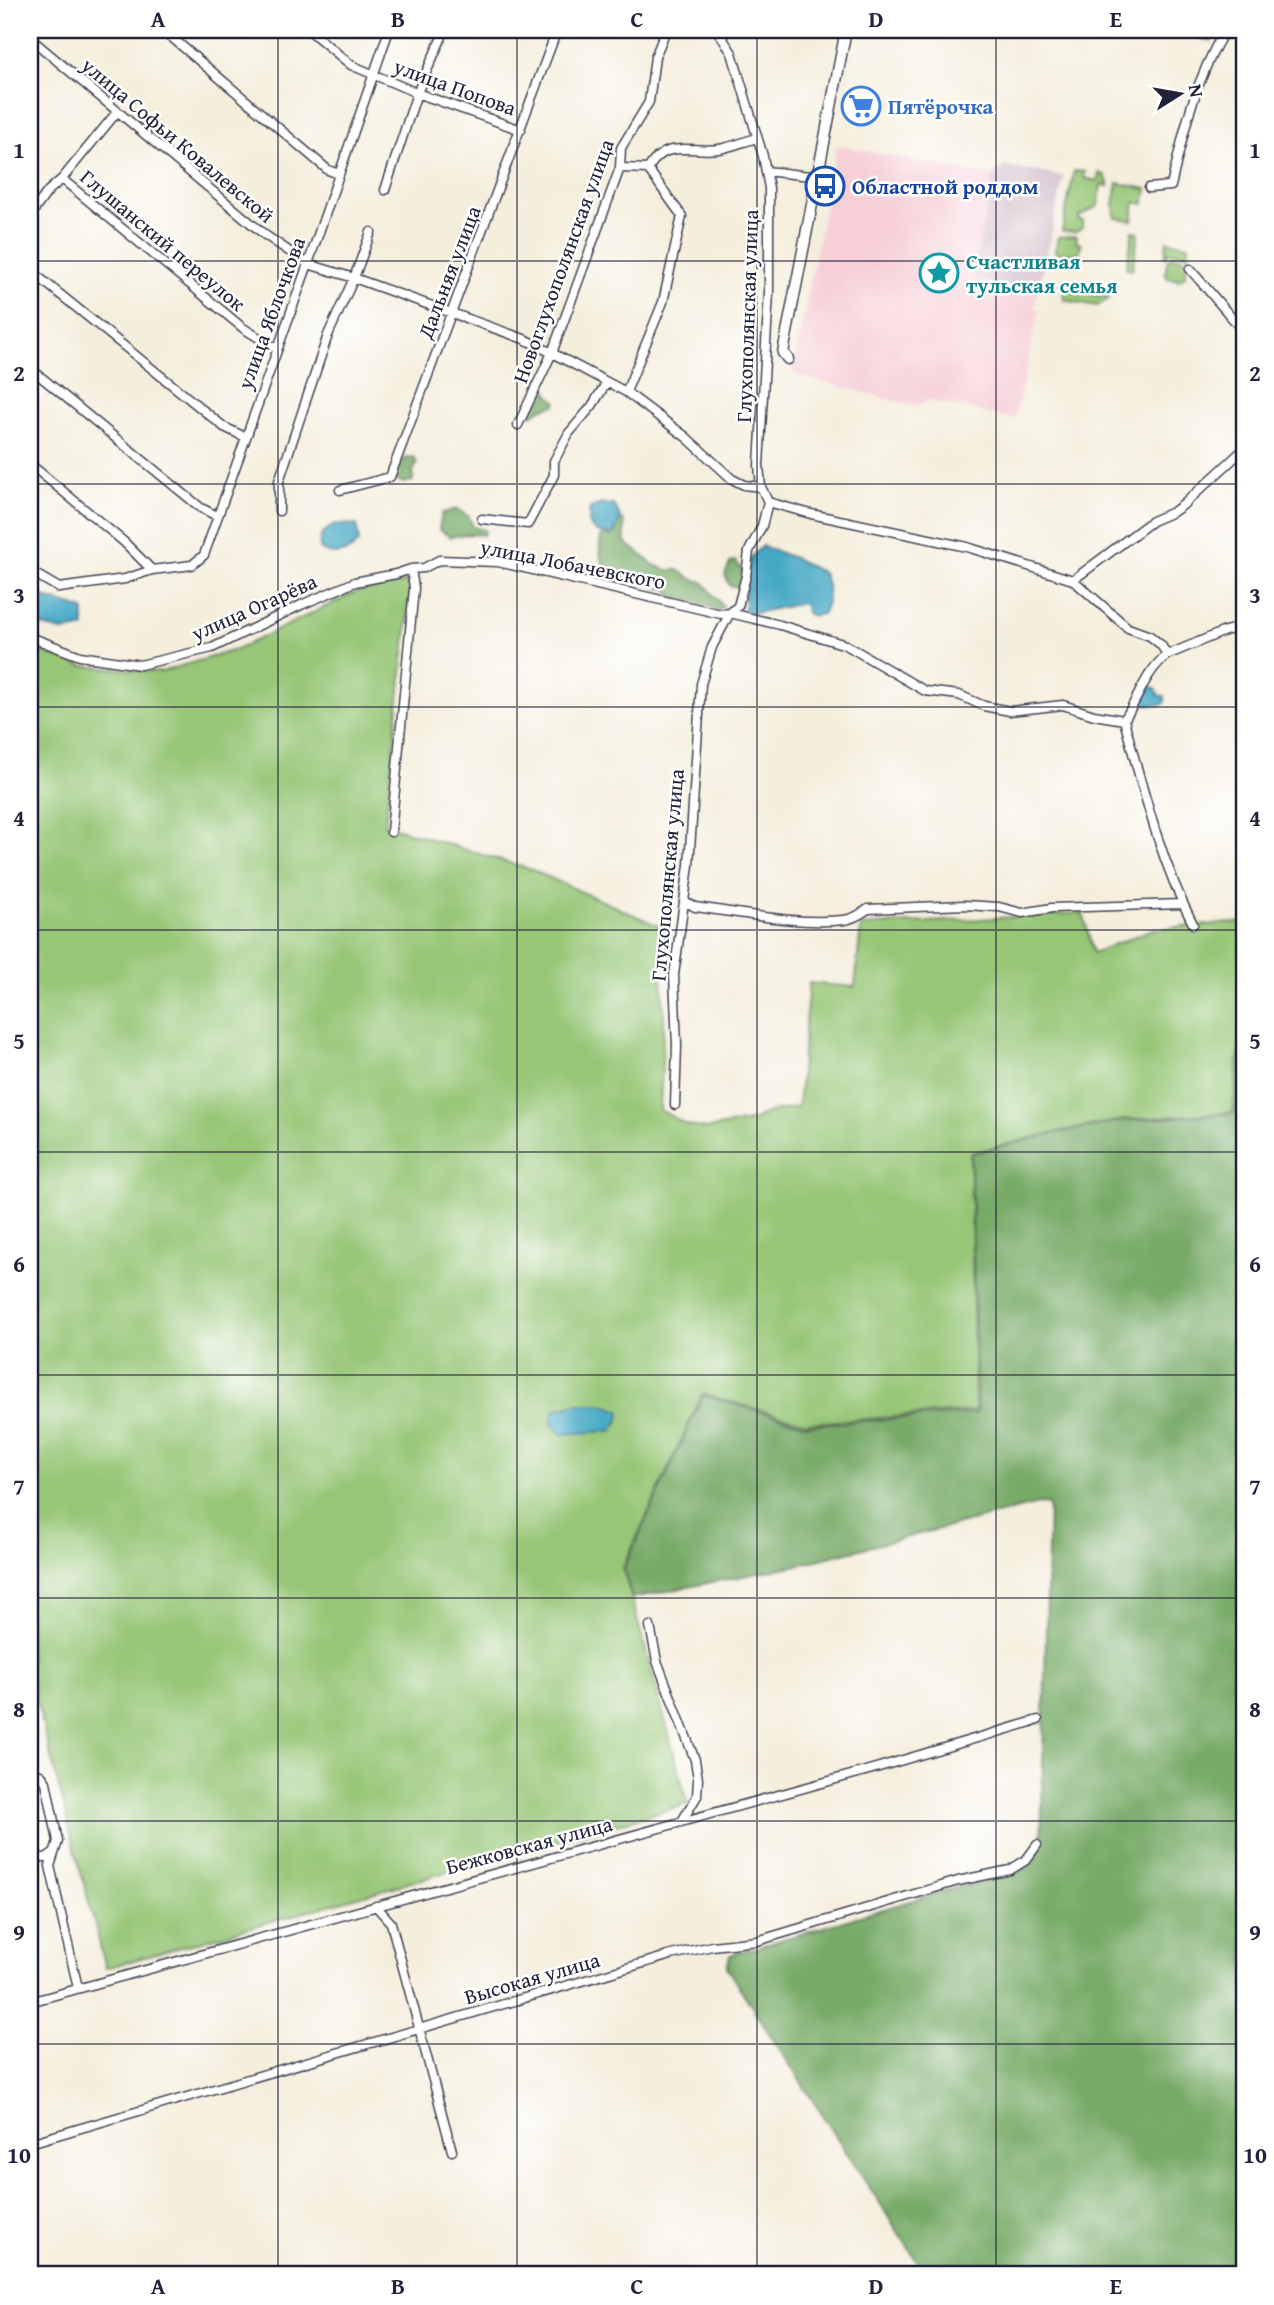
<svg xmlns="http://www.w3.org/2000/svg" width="1274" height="2305" font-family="'Gentium Book Plus',serif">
  <rect width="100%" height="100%" fill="#fff"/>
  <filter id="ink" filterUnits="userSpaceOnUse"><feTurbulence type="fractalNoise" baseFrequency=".0143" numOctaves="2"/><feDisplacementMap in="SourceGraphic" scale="14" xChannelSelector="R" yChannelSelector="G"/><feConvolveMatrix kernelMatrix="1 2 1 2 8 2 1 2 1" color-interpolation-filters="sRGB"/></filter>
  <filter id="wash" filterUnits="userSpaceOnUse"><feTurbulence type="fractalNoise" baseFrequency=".00686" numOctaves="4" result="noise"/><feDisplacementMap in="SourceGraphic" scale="28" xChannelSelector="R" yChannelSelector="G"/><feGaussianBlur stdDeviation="1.57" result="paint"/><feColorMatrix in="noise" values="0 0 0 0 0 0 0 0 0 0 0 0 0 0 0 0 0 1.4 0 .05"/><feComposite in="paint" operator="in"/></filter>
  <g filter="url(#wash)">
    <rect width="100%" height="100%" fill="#f4eedc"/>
    <path fill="#f6cfd7" d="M837 145 993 176 972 279 1038 291 1035 308 1039 310 1015 419 928 400 915 406 792 374Z"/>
    <path fill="#d1bdc9" d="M1009 166 1064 177 1038 291 972 279 993 176 1002 167Z"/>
    <path fill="#96c676" stroke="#5c7458" stroke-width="2" d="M1165 30H1215L1212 41Z
      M1074 171 1085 172 1084 178 1097 181 1099 173 1105 175 1109 186 1101 185 1098 206 1080 216 1078 220 1083 221 1082 228 1075 232 1062 231Z
      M1118 183 1147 189 1144 204 1135 202 1132 221 1115 217 1114 205Z
      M1133 231 1139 232 1132 270 1126 268Z
      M1077 236 1076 242 1081 243 1079 254 1073 253 1072 255 1055 252 1058 237Z
      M1167 241 1189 245 1188 254 1169 252 1165 258Z
      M1172 256 1188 260 1185 276 1179 280 1168 278 1165 273 1168 259Z
      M1066 289H1070L1110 298 1097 306 1065 300 1063 295Z
      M412 581 385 825 532 870 659 926 664 1017 660 1110 687 1125 706 1129 755 1120 766 1113 798 1107 809 983 855 987 861 926 1083 913 1093 953 1153 929 1244 922V992L1233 1112 1122 1120 1056 1132 970 1153 975 1411 807 1423 702 1394 623 1568 688 1804 106 1968 30 1676V648L83 666 161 672 238 649 356 592Z"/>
    <path fill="#78ab67" stroke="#4d6651" stroke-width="2" d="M544 385 549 395 557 402 555 405 543 408 532 415 528 409 538 387Z
      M414 457 417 464 413 471V481L403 483 396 480 395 468 404 459Z
      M457 509 469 517 473 527 485 530 484 535 470 534 450 537 439 529 442 513Z
      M621 519 624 522 625 542 654 565 667 570H678L694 580 703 582 723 607 719 611 694 601 673 599 667 589 658 588 639 575 619 577 605 569C601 557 597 547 602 534L608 536 616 532V521Z
      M736 561 740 568 745 571 751 597 741 587 730 586 725 575 730 563Z
      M1244 1005V2275H926L727 1968 730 1955 957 1887 1008 1877 1029 1865 1041 1845 1049 1505 1038 1504 793 1566 632 1598 624 1568 703 1395 807 1425 977 1413 971 1154 1055 1133 1122 1121 1234 1113Z"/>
    <path fill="#45a8c4" stroke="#346580" stroke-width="2" d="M602 504 613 505C624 517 620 523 612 535 593 534 586 527 590 508Z
      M335 524 357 525 359 542C350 553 334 558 321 550 316 537 324 531 335 524Z
      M762 546 794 558 823 573C829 587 830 601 822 614L813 616 806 613 805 604H799L750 614 744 609 747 572 751 557Z
      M30 589C45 601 66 602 84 610V628L62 631 30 623Z
      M1151 687 1156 688 1159 696H1165V702L1161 705 1143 704 1141 699Z
      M575 1404H602L621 1411 618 1422 611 1431 561 1434 552 1423 554 1410Z"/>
  </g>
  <g filter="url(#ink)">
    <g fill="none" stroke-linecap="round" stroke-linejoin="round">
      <defs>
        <path id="minor" d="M163 30 328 170 339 174
          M309 30 351 65 417 93 521 130
          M30 38 265 235 308 264 354 278 524 339 552 353 626 392 686 437 732 479 744 485 761 487
          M620 168 648 169 682 216 663 302 626 392
          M648 169C666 138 690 153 719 149 732 147 745 141 757 138
          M766 171 819 177
          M62 179 243 328 277 349
          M1149 188 1171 186C1184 130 1195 80 1225 30
          M385 190 417 93 445 30
          M30 216 48 191 62 179 117 112
          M1190 269 1244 332
          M30 270 224 427 245 437
          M30 368 201 508 217 516
          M518 425 552 353 620 168 621 148 649 102 655 57 666 30
          M30 464 124 542 152 570
          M340 490 390 477 557 30
          M768 502 811 514 967 547 1073 580 1128 628 1150 636 1161 645 1167 655
          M279 511V481L328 335 354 278 371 232
          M482 519 528 524 554 475V461L569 433 592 406 607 382
          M30 571 59 588 125 579 152 570 192 565 204 555 308 264 389 30
          M1073 580 1152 521 1173 512 1183 505 1244 449
          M30 637 80 656 140 665 212 648 301 605 355 582 396 574 411 569
          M391 832 414 588 411 569 424 568 439 560 498 562 721 614 730 613 738 606 746 576 749 551 762 526 768 502 761 487 759 465 769 292V188L763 156 732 53 717 30
          M686 902 695 907C743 913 795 925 844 920 853 919 861 914 868 909L965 905 999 907 1022 913 1052 908 1183 904
          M1193 924C1160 860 1143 789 1124 720 1139 698 1145 672 1167 655L1225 631 1244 626
          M675 1105 677 1046 674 975 689 865 701 684 712 647 730 613 780 625 846 645 925 691 959 695 984 706 1010 711 1063 705 1094 715 1124 720
          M650 1626 657 1661 695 1760 698 1779 697 1796 682 1821
          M30 1776 41 1775 46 1782 58 1841 50 1866 78 1988
          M30 1857 46 1858 53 1853
          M376 1906 391 1923 452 2151
          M30 2002 869 1770 1038 1720
          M30 2143 671 1955 712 1946 757 1941 958 1881 1010 1870 1026 1860 1037 1845"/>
        <path id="tertiary" d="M788 359 783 353 846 30"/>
      </defs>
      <use href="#minor" stroke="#424153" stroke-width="11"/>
      <use href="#tertiary" stroke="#424153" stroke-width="13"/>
      <use href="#minor" stroke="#fff" stroke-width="8"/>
      <use href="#tertiary" stroke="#fff" stroke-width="10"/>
    </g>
  </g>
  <path fill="none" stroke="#22223b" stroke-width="2" stroke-opacity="0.55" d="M278 30V2275M517 30V2275M757 30V2275M996 30V2275M30 261H1244M30 484H1244M30 707H1244M30 930H1244M30 1152H1244M30 1375H1244M30 1598H1244M30 1821H1244M30 2044H1244"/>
  <defs>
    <symbol id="supermarket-ring" viewBox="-11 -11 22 22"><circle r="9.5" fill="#fff" stroke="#3f7fe0" stroke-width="1.5"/><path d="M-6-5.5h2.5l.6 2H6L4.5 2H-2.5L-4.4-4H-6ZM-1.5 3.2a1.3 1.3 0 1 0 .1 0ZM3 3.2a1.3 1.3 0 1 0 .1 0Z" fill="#3f7fe0"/></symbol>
    <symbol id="bus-ring" viewBox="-11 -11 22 22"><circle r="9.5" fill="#fff" stroke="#1a4fb4" stroke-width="1.5"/><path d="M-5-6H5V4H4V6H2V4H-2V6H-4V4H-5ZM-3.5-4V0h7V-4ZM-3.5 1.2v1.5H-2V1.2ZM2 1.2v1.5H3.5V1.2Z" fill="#1a4fb4"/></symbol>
    <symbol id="sight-ring" viewBox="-11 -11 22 22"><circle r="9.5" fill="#fff" stroke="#0f9aa8" stroke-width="1.5"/><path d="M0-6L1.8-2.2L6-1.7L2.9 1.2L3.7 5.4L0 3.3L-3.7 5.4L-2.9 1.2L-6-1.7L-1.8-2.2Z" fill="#0f9aa8"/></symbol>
  </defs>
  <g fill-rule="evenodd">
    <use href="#supermarket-ring" x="839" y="84" width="44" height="44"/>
    <use href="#bus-ring" x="803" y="164" width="44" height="44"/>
    <use href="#sight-ring" x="917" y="251" width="44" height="44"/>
  </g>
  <g text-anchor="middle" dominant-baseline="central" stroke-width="5" stroke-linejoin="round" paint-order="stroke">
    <g font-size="21" fill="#22223b" stroke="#fff">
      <text transform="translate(455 87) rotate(20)">улица Попова</text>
      <text transform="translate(178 140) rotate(40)">улица Софьи Ковалевской</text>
      <text transform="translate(163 240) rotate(40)">Глушанский переулок</text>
      <text transform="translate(563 261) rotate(-70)">Новоглухополянская улица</text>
      <text transform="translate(449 272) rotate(-69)">Дальняя улица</text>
      <text transform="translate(271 313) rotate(-70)">улица Яблочкова</text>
      <text transform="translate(747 316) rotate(-88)">Глухополянская улица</text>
      <text transform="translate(573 564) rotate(11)">улица Лобачевского</text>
      <text transform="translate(254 607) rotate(-24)">улица Огарёва</text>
      <text transform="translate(667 875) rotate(-85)">Глухополянская улица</text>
      <text transform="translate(529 1845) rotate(-15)">Бежковская улица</text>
      <text transform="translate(532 1978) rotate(-16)">Высокая улица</text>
    </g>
    <g font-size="21" font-weight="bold" fill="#366cbe" stroke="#fff" text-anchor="start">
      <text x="888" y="106">Пятёрочка</text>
    </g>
    <g font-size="21" font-weight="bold" fill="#164399" stroke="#fff" text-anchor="start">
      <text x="852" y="186">Областной роддом</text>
    </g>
    <g font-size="21" font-weight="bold" fill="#0d838f" stroke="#fff" text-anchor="start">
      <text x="966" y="261">Счастливая<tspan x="966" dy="24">тульская семья</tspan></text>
    </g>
  </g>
  <rect width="1274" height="2305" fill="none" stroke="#fff" stroke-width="77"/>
  <g transform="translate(1180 94) rotate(79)" stroke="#ffffff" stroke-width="5" paint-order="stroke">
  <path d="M0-5L12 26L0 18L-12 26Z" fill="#22223b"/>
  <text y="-10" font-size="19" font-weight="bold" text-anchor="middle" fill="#22223b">N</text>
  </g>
  <rect x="38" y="38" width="1198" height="2228" fill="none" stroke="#22223b" stroke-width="2.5"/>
  <g font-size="23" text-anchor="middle" font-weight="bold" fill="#22223b">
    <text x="158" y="27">A</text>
    <text x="398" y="27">B</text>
    <text x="637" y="27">C</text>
    <text x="876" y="27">D</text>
    <text x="1116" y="27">E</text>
    <text x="19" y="158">1</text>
    <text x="1255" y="158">1</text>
    <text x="19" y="381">2</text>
    <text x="1255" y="381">2</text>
    <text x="19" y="603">3</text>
    <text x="1255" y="603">3</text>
    <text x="19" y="826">4</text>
    <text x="1255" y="826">4</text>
    <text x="19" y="1049">5</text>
    <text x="1255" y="1049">5</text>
    <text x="19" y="1272">6</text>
    <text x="1255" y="1272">6</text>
    <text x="19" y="1495">7</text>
    <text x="1255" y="1495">7</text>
    <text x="19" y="1717">8</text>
    <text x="1255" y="1717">8</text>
    <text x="19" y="1940">9</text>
    <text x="1255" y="1940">9</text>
    <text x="19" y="2163">10</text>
    <text x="1255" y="2163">10</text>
    <text x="158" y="2294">A</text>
    <text x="398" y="2294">B</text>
    <text x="637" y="2294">C</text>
    <text x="876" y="2294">D</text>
    <text x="1116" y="2294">E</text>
  </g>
</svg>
